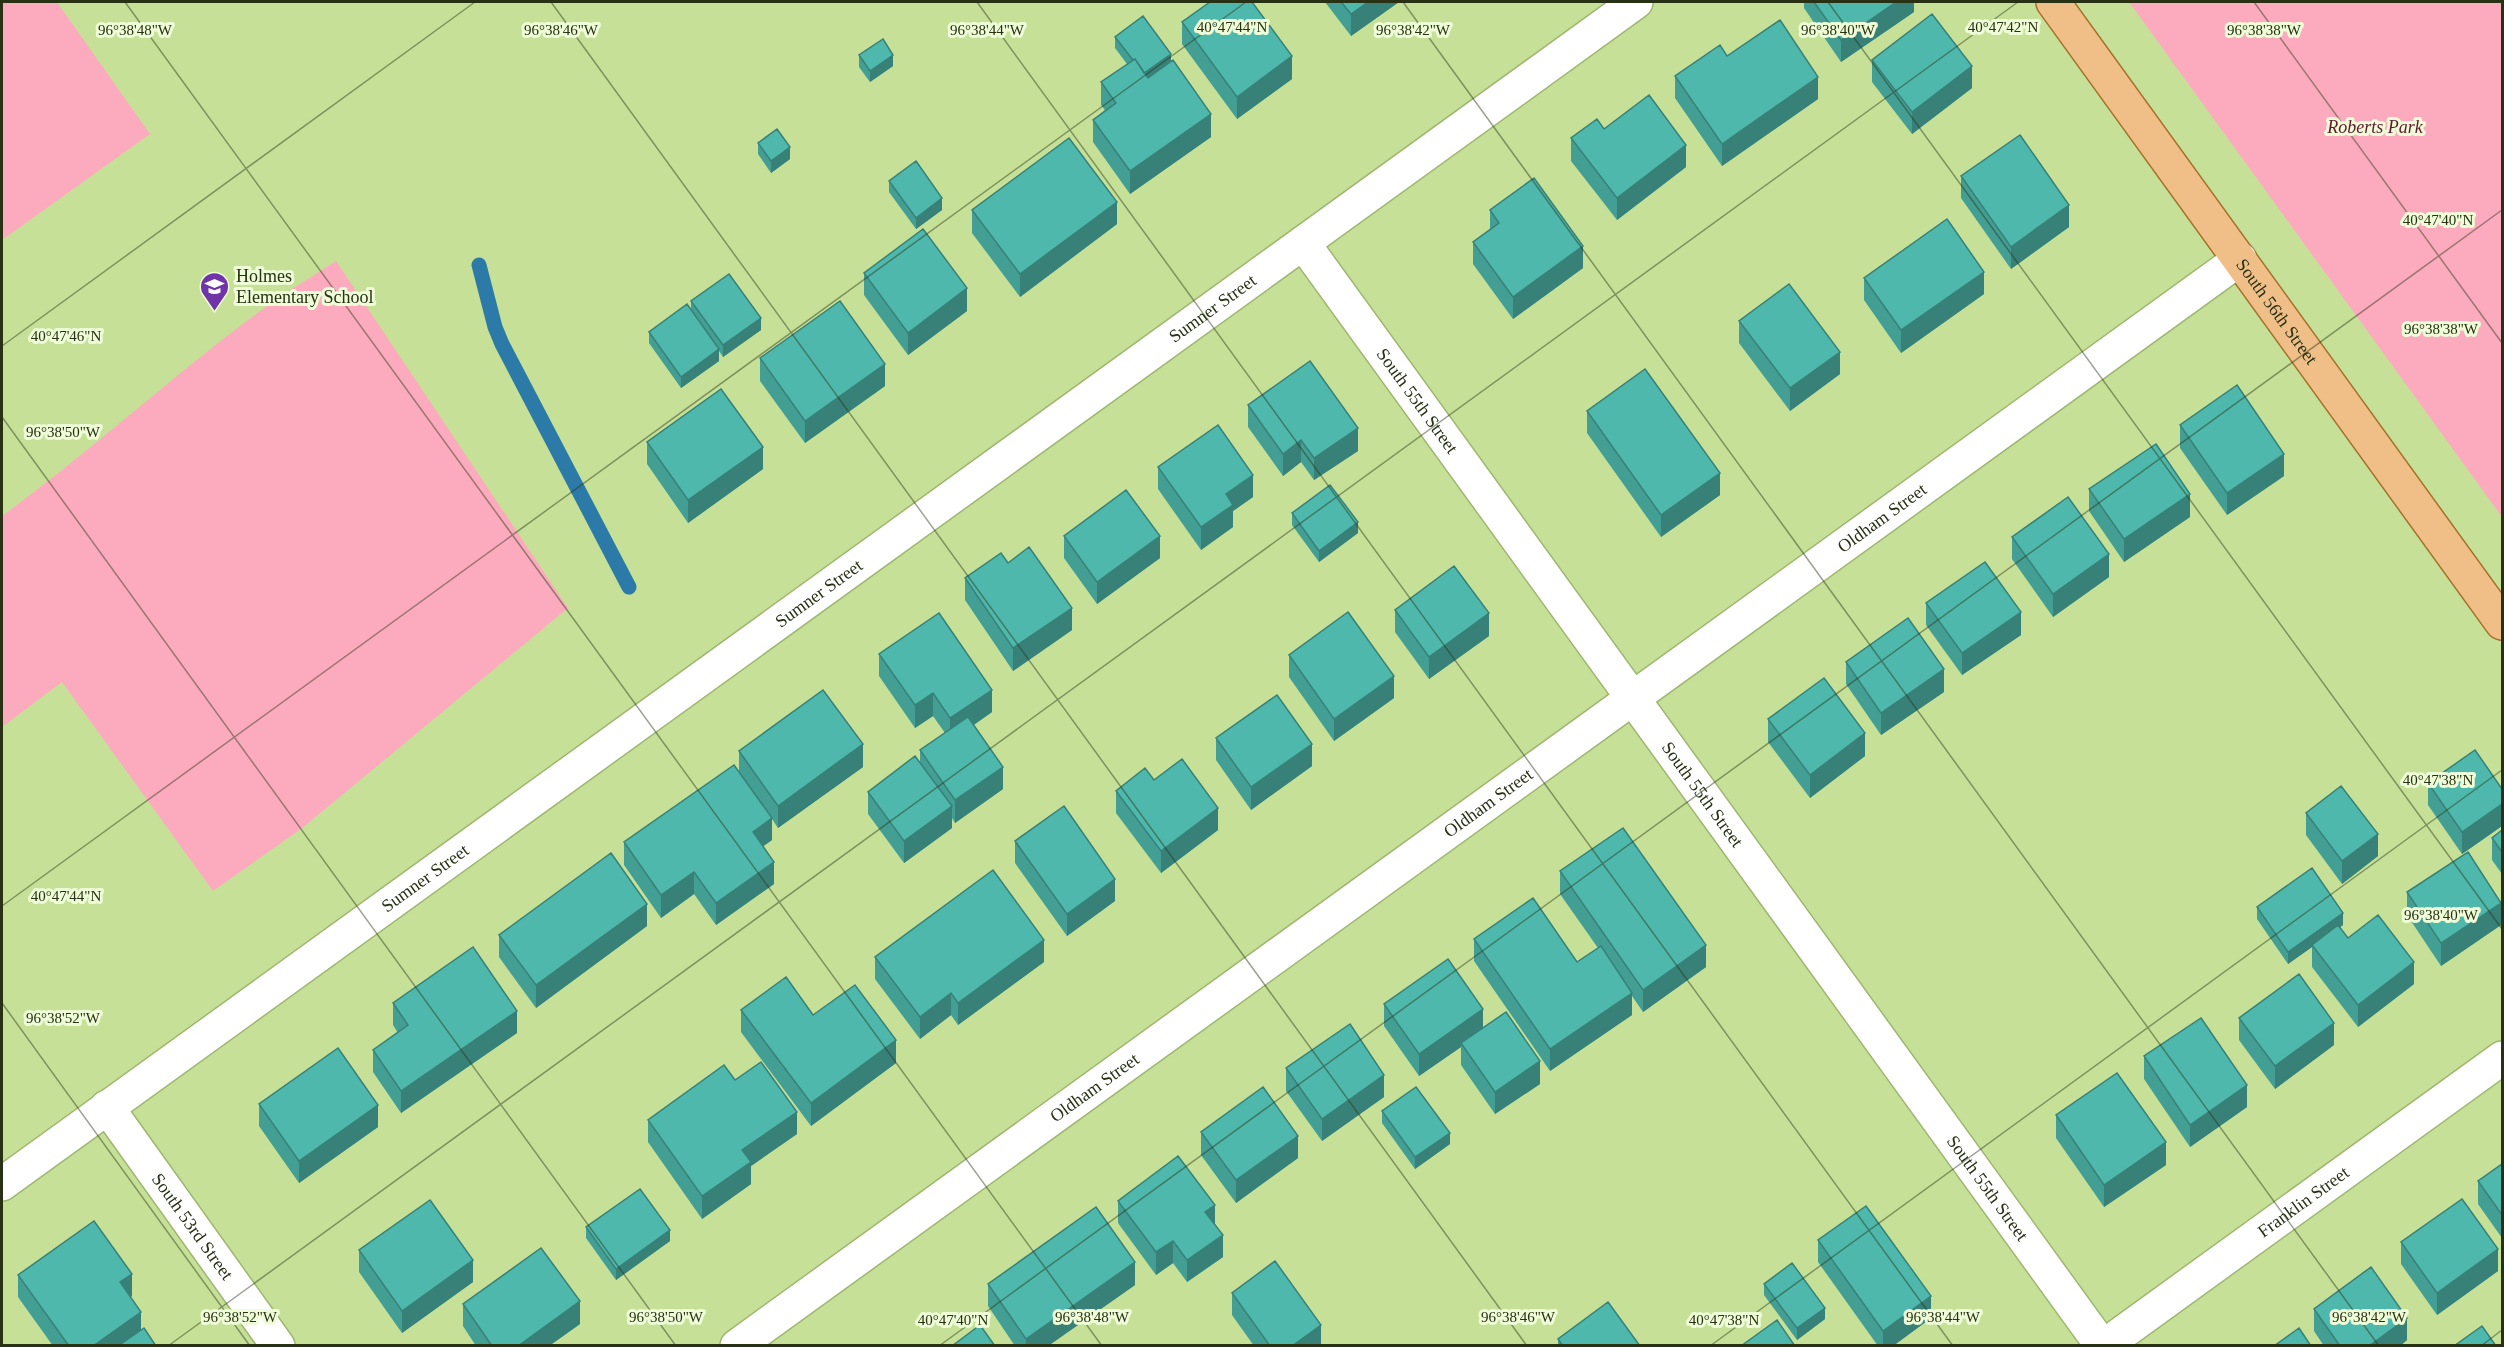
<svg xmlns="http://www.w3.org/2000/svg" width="2504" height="1347" font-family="Georgia,serif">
  <rect width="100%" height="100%" fill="#c6e197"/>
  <path fill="#fbabbd" d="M2 2H57L150 134 2 240Z
    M2129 2H2502V517Z
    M336 261 568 608 301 829 213 891 62 682 2 727V516C94 449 178 370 271 303 292 288 315 275 336 261Z"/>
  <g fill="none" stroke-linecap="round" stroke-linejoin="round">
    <path stroke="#2c7aa7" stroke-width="15" d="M479 265 495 327 502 344 629 587"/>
    <defs>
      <g id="minor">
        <path id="s1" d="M1303 243 2102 1346"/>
        <path id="s2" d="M107 1107 278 1346"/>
        <path id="s3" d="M2 1184 1636 2"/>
        <path id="s4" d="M737 1346 2240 259"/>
        <path id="s5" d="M2104 1346 2502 1058"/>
      </g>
      <g id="major">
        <path id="s6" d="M2053 2 2502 623"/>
      </g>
    </defs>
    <use href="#minor" stroke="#9eb770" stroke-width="36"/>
    <use href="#major" stroke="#a4712c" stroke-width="36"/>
    <use href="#minor" stroke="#fff" stroke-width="33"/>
    <use href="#major" stroke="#f0bf88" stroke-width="33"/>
  </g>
  <path fill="#439e94" d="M1325 2H1399L1351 36Z
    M1804 2H1914V12L1841 62 1804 8Z
    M1182 22 1292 79 1237 119 1182 44Z
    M1115 37 1171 62 1211 137 1130 194 1093 142V120L1105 110 1101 105V82L1127 64 1115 48Z
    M859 55 893 66 870 82 859 67Z
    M1727 56 1818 99 1722 166 1675 98V76Z
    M1872 60 1972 88 1912 134 1872 82Z
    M1571 138 1686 167 1617 220 1571 161Z
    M758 143 790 159 771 173 758 154Z
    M1961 176 2069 227 2011 269 1961 198Z
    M889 181 942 210 916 229 889 192Z
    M972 210 1117 224 1020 297 972 233Z
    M1490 210 1583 268 1513 319 1473 264V242L1490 229Z
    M864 273 967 311 908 355 864 295Z
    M1864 278 1984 294 1901 353 1864 300Z
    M691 301 761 330 723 357 719 351V361L681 388 649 343V332L691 310Z
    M1739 321 1840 374 1790 411 1739 343Z
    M760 358 885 386 805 443 760 381Z
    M1248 405 1358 451 1314 480 1301 462 1283 476 1248 427Z
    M1587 411 1720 495 1661 537 1587 433Z
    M2180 425 2284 476 2227 515 2180 448Z
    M647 442 763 469 688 523 647 464Z
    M1158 467 1253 497 1233 511V527L1201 550 1158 489Z
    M2089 489 2190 517 2124 562 2089 511Z
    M1292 513 1358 533 1319 562 1292 525Z
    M1064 536 1160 558 1097 604 1064 558Z
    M2012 537 2109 577 2053 617 2012 559Z
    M1008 563 1072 630 1013 671 965 600V578Z
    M1926 603 2021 635 1962 675 1926 625Z
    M1395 610 1489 636 1429 679 1395 632Z
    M879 654 992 712 974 725 1003 789 955 823 952 818V828L904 863 868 814V792L920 763V750L945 733 933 716 915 728 879 676Z
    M1289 655 1394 698 1334 741 1289 677Z
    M1846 662 1944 692 1881 735 1846 684Z
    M1768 719 1865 756 1810 798 1768 742Z
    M1216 738 1312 766 1251 810 1216 760Z
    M739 751 863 767 778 828 772 819V840L763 846 774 884 716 925 694 894 661 918 624 865V842L739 771Z
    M1154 780 1218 830 1161 873 1116 813V791Z
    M2428 783 2502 789V826L2462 854 2428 805Z
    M2306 813 2378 856 2342 884 2306 835Z
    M2502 830V874L2492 860V838Z
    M1015 841 1115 901 1067 936 1015 863Z
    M1560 871 1706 967 1643 1012 1632 996V1015L1550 1071 1474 961V939L1577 962 1598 948 1560 894Z
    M2407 892 2501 925 2441 966 2407 915Z
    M2257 907 2343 925 2340 927 2348 938 2414 984 2358 1027 2312 967V947L2288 964 2257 919Z
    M647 926 536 1008 499 957V935Z
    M875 957 1044 962 958 1025 951 1015 920 1039 875 979Z
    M393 1003 517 1033 401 1113 373 1072V1050L398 1033 393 1025Z
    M1384 1004 1483 1028 1540 1084 1495 1114 1461 1065V1047L1419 1076 1384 1026Z
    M741 1010 813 1015 896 1063 811 1126 741 1032Z
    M2239 1018 2334 1045 2275 1089 2239 1040Z
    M2144 1056 2247 1107 2190 1147 2144 1079Z
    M1286 1068 1384 1097 1322 1141 1286 1091Z
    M735 1080 797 1134 751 1166V1184L702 1219 648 1142V1120Z
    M259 1104 378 1127 299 1183 259 1126Z
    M1382 1111 1450 1144 1415 1169 1382 1123Z
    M2056 1115 2166 1165 2104 1207 2056 1138Z
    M1201 1132 1298 1158 1236 1203 1201 1155Z
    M2502 1164V1238L2478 1204V1181Z
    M1118 1201 1215 1224 1223 1257 1187 1282 1173 1263 1156 1275 1118 1223Z
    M586 1227 670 1241 616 1280 586 1238Z
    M1818 1240 1931 1318 1893 1346H1878L1818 1262Z
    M2401 1242 2498 1271 2437 1315 2401 1264Z
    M359 1250 473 1282 402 1333 359 1272Z
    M18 1275 132 1296 130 1297 141 1330 156 1346H53L18 1297Z
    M988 1284 1135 1285 1048 1346H1015L988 1306Z
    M1764 1284 1825 1319 1797 1340 1764 1295Z
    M1232 1293 1321 1346H1254L1232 1315Z
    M463 1304 580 1324 549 1346H476L463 1326Z
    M2314 1309 2407 1340 2400 1346H2324L2314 1331Z
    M1558 1339 1640 1346H1558Z"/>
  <path fill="#378178" d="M1368 2H1399L1351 36V14Z
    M1896 2H1914V12L1841 62V40Z
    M1171 54V65L1143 86V74Z
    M893 55V66L870 82V71Z
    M1292 56V79L1237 119V97Z
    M1972 66V88L1912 134V112Z
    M1818 77V99L1722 166V144Z
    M1211 114V137L1130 194V171Z
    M1686 145V167L1617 220V198Z
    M790 147V159L771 173V161Z
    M942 198V210L916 229V218Z
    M1117 202V224L1020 297V274Z
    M2069 205V227L2011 269V247Z
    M1583 246V268L1513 319V297Z
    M1984 272V294L1901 353V330Z
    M967 288V311L908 355V333Z
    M761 318V330L723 357V345Z
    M719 349V361L681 388V377Z
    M1840 352V374L1790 411V388Z
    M885 364V386L805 443V421Z
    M1358 428V451L1314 480V458Z
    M1301 440V462L1283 476V454Z
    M763 447V469L688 523V500Z
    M2284 454V476L2227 515V493Z
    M1720 473V495L1661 537V515Z
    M1253 475V497L1233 511V527L1201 550V527L1226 494Z
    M2190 494V517L2124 562V539Z
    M1358 522V533L1319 562V551Z
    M1160 536V558L1097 604V582Z
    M2109 554V577L2053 617V594Z
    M1072 608V630L1013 671V648Z
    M2021 612V635L1962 675V653Z
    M1489 613V636L1429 679V657Z
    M1944 669V692L1881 735V713Z
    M1394 676V698L1334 741V719Z
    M992 690V712L950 741V718Z
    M933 693V716L915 728V705Z
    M1865 733V756L1810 798V775Z
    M863 744V767L778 828V806Z
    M1312 744V766L1251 810V787Z
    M1003 767V789L955 823V800Z
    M2502 804V826L2462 854V832Z
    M952 806V828L904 863V841Z
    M1218 808V830L1161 873V851Z
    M772 818V840L753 854V832Z
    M2378 834V856L2342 884V861Z
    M774 862V884L716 925V903Z
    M694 872V894L661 918V895Z
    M1115 879V901L1067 936V914Z
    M2501 903V925L2441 966V943Z
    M647 904V926L536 1008V985Z
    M2343 913V925L2313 946 2312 945V947L2288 964V952Z
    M1044 940V962L958 1025V1003Z
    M1706 945V967L1643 1012V990Z
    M2414 962V984L2358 1027V1005Z
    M951 993V1015L920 1039V1017Z
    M1632 993V1015L1550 1071V1049Z
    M1483 1009V1032L1461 1043V1047L1419 1076V1054Z
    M517 1011V1033L401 1113V1091Z
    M2334 1023V1045L2275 1089V1066Z
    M896 1040V1063L811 1126V1103Z
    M1540 1061V1084L1495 1114V1092Z
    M1384 1075V1097L1322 1141V1119Z
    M2247 1085V1107L2190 1147V1125Z
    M378 1105V1127L299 1183V1161Z
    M797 1112V1134L751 1166V1184L702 1219V1196L742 1150Z
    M1450 1133V1144L1415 1169V1157Z
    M1298 1136V1158L1236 1203V1180Z
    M2166 1142V1165L2104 1207V1185Z
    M1215 1205V1227L1205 1212Z
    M670 1230V1241L616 1280V1269Z
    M1223 1235V1257L1187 1282V1260Z
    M1173 1241V1263L1156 1275V1252Z
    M2498 1249V1271L2437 1315V1293Z
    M473 1260V1282L402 1333V1311Z
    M1135 1262V1285L1048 1346H1026V1339Z
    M132 1274V1296L120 1305V1282Z
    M1931 1296V1318L1893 1346H1883V1331Z
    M580 1301V1324L549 1346H518Z
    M1825 1308V1319L1797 1340V1328Z
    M141 1312V1334L124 1346H93Z
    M2407 1318V1340L2400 1346H2369Z
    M1321 1325V1346H1292Z"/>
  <path fill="#4eb8ac" stroke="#378178" stroke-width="1.5" d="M1210 2H1252L1292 56 1237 97 1182 22Z
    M1341 2H1368L1351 14Z
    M1814 2H1896L1841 40Z
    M1932 14 1972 66 1912 112 1872 60Z
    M1143 16 1171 54 1144 73 1135 59 1133 60 1115 37Z
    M1780 20 1818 77 1722 144 1675 76 1720 45 1727 56Z
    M883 39 893 55 870 71 859 55Z
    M1135 59 1148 78 1173 60 1211 114 1130 171 1093 120 1116 103 1101 82Z
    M1649 95 1686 145 1617 198 1571 138 1597 119 1604 129Z
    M777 129 790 147 771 161 758 143Z
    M2020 135 2069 205 2011 247 1961 176Z
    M1069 138 1117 202 1020 274 972 210Z
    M916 161 942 198 916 218 889 181Z
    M1534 178 1583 246 1513 297 1473 242 1499 223 1490 210Z
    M1947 219 1984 272 1901 330 1864 278Z
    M923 229 967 288 908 333 864 273Z
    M729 274 761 318 723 345 691 301Z
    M1789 284 1840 352 1790 388 1739 321Z
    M840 301 885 364 805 421 760 358Z
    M687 304 719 349 681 377 649 332Z
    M1310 361 1358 428 1314 458 1301 440 1283 454 1248 405Z
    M1645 369 1720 473 1661 515 1587 411Z
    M2237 385 2284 454 2227 493 2180 425Z
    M721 389 763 447 688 500 647 442Z
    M1218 425 1253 475 1226 494 1233 505 1201 527 1158 467Z
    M2156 444 2190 494 2124 539 2089 489Z
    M1330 485 1358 522 1319 551 1292 513Z
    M1126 490 1160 536 1097 582 1064 536Z
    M2068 497 2109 554 2053 594 2012 537Z
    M1029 547 1072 608 1013 648 965 578 1001 553 1008 563Z
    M1985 562 2021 612 1962 653 1926 603Z
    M1454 566 1489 613 1429 657 1395 610Z
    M1348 612 1394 676 1334 719 1289 655Z
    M939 613 992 690 950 718 933 693 915 705 879 654Z
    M1908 618 1944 669 1881 713 1846 662Z
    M1824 678 1865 733 1810 775 1768 719Z
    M823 690 863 744 778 806 739 751Z
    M1277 695 1312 744 1251 787 1216 738Z
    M968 717 1003 767 955 800 920 750Z
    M2475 750 2502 789V804L2462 832 2428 783Z
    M915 756 952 806 904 841 868 792Z
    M1182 759 1218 808 1161 851 1116 791 1145 768 1154 780Z
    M734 765 772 818 753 832 774 862 716 903 694 872 661 895 624 842Z
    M2341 786 2378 834 2342 861 2306 813Z
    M1064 806 1115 879 1067 914 1015 841Z
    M1623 828 1706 945 1643 990 1560 871Z
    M2502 830V852L2492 838Z
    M2468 852 2501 903 2441 943 2407 892Z
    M611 853 647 904 536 985 499 935Z
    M2312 868 2343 913 2288 952 2257 907Z
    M993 870 1044 940 958 1003 951 993 920 1017 875 957Z
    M1533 898 1577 962 1601 946 1632 993 1550 1049 1474 939Z
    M2378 915 2414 962 2358 1005 2312 945 2338 925 2348 938Z
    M473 947 517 1011 401 1091 373 1050 408 1025 393 1003Z
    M1448 959 1483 1009 1419 1054 1384 1004Z
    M2299 974 2334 1023 2275 1066 2239 1018Z
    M786 977 813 1015 855 985 896 1040 811 1103 741 1010Z
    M1506 1012 1540 1061 1495 1092 1461 1043Z
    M2201 1018 2247 1085 2190 1125 2144 1056Z
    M1350 1024 1384 1075 1322 1119 1286 1068Z
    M338 1048 378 1105 299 1161 259 1104Z
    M761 1062 797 1112 742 1150 751 1162 702 1196 648 1120 724 1065 735 1080Z
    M2117 1073 2166 1142 2104 1185 2056 1115Z
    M1263 1087 1298 1136 1236 1180 1201 1132Z
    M1416 1087 1450 1133 1415 1157 1382 1111Z
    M1178 1156 1215 1205 1205 1212 1223 1235 1187 1260 1173 1241 1156 1252 1118 1201Z
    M2502 1164V1215L2478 1181Z
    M640 1189 670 1230 616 1269 586 1227Z
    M2462 1199 2498 1249 2437 1293 2401 1242Z
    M430 1200 473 1260 402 1311 359 1250Z
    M1866 1206 1931 1296 1883 1331 1818 1240Z
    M1096 1207 1135 1262 1026 1339 988 1284Z
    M94 1221 132 1274 120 1282 141 1312 93 1346H69L18 1275Z
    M541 1248 580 1301 518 1346H492L463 1304Z
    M1275 1261 1321 1325 1292 1346H1270L1232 1293Z
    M1792 1263 1825 1308 1797 1328 1764 1284Z
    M2371 1267 2407 1318 2369 1346H2340L2314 1309Z
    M1608 1302 1640 1346H1563L1558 1339Z
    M1777 1320 1795 1346H1741Z
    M980 1325 995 1346H952Z
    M2482 1326 2496 1346H2454Z
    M144 1328 156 1346H118Z
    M2299 1328 2311 1346H2274Z"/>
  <path fill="none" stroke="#283114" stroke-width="1.5" stroke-opacity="0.45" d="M125 2 1102 1346M551 2 1527 1346M977 2 1953 1346M1403 2 2379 1346M1828 2 2502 929M2254 2 2502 343M2 346 475 2M2 417 676 1346M2 906 1246 2M2 1003 250 1346M168 1346 2018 2M939 1346 2502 210M1710 1346 2502 770M2481 1346 2502 1330"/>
  <defs>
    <symbol id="school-pin" viewBox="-11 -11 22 30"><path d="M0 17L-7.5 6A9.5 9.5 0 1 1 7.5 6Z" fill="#7133a8" stroke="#eefcd8"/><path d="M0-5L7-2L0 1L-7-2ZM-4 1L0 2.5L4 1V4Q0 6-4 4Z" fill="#fff"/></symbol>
  </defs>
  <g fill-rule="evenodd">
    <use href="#school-pin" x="198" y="270" width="33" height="45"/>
  </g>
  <g text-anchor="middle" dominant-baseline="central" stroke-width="6" stroke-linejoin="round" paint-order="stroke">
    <g font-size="18" font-style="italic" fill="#611830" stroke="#eefcd8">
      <text x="2375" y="127">Roberts Park</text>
    </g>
    <g font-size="18" fill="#283114" stroke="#eefcd8" text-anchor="start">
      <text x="236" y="276">Holmes<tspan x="236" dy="21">Elementary School</tspan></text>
    </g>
    <g font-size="18" fill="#283114" stroke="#eefcd8">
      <text stroke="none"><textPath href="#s3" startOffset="1494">Sumner Street</textPath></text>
      <text stroke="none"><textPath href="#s6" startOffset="382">South 56th Street</textPath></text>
      <text stroke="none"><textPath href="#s1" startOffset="195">South 55th Street</textPath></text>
      <text stroke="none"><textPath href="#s4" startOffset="1413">Oldham Street</textPath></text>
      <text stroke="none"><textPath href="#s3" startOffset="1008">Sumner Street</textPath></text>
      <text stroke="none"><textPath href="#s1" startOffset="681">South 55th Street</textPath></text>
      <text stroke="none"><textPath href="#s4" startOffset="927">Oldham Street</textPath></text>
      <text stroke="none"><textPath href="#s3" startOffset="522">Sumner Street</textPath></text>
      <text stroke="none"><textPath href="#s4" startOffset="441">Oldham Street</textPath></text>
      <text stroke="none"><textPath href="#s1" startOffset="1167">South 55th Street</textPath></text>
      <text stroke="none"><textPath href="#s5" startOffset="246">Franklin Street</textPath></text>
      <text stroke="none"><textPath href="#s2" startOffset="147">South 53rd Street</textPath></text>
    </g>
  </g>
  <g font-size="15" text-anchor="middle" fill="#283114" stroke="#eefcd8" stroke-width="6" stroke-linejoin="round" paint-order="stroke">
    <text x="1232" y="32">40°47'44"N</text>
    <text x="2003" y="32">40°47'42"N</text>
    <text x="135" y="35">96°38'48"W</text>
    <text x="561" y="35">96°38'46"W</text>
    <text x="987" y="35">96°38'44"W</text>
    <text x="1413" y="35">96°38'42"W</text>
    <text x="1838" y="35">96°38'40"W</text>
    <text x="2264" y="35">96°38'38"W</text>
    <text x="2438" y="225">40°47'40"N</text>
    <text x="2441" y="334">96°38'38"W</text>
    <text x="66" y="341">40°47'46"N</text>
    <text x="63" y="437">96°38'50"W</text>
    <text x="2438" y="785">40°47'38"N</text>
    <text x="66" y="901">40°47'44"N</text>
    <text x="2441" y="920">96°38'40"W</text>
    <text x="63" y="1023">96°38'52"W</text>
    <text x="240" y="1322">96°38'52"W</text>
    <text x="666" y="1322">96°38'50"W</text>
    <text x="1092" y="1322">96°38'48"W</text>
    <text x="1518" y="1322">96°38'46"W</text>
    <text x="1943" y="1322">96°38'44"W</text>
    <text x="2369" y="1322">96°38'42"W</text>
    <text x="953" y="1325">40°47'40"N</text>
    <text x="1724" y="1325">40°47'38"N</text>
  </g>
  <rect width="2504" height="1347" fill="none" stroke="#283114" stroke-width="6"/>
</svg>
